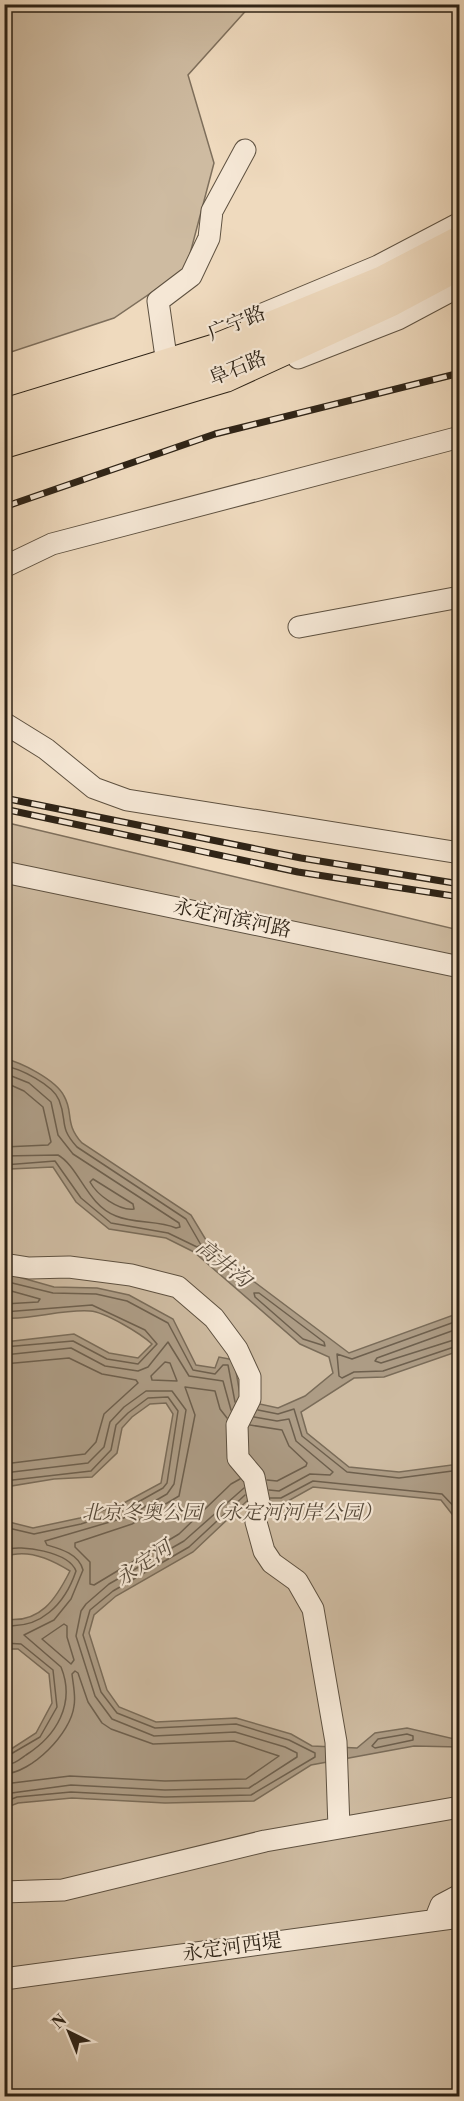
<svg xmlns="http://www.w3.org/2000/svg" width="464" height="2101" font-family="'Libre Bodoni','Noto Serif SC',serif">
  <rect width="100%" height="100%" fill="#efdabe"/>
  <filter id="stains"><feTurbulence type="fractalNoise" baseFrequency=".00333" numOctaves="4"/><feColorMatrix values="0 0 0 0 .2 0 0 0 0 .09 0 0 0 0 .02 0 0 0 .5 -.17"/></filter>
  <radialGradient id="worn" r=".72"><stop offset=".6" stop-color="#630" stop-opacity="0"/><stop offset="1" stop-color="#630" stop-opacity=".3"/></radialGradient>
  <path fill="#cebba1" stroke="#7e6f5c" stroke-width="1.5" d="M4 5H251L188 75 214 163 186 269 114 318 5 354Z
    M4 822 459 930V2096H5Z"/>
  <path fill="#ad9c85" stroke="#7a6c59" stroke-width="1.5" d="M5 1059C21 1062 56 1080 64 1096 74 1113 64 1123 82 1143L191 1215 212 1250 349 1353 459 1313V1351L384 1377 354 1378 301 1412 307 1433 349 1467 399 1472 459 1464V1523L441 1500 313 1487 281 1505 247 1501 193 1552 116 1596 94 1615 89 1633 107 1690 119 1707 156 1722 236 1718 291 1734 312 1746 357 1748 375 1733 407 1728 459 1740V1747L414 1746 311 1765 254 1801 165 1803 72 1798 18 1803 5 1808V1753L36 1733 52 1703 49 1674 18 1649H5V1619C40 1624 56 1599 70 1571 51 1559 26 1548 5 1557V1521L33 1528 80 1518 122 1504 161 1483 173 1414 166 1403 150 1404 132 1417 122 1428 117 1453 92 1477 54 1479 5 1487V1342L74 1334 109 1353 138 1358 152 1344C140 1333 105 1312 90 1311 61 1309 33 1320 5 1318V1280L8 1274 54 1287 97 1288 129 1295 173 1319 196 1365 215 1368 219 1357 234 1360 241 1400 278 1408 305 1396 333 1373 329 1357 300 1344 194 1252 166 1238 109 1229 76 1202 53 1167 10 1169 5 1171Z"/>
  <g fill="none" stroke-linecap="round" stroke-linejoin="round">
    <path stroke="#6e604e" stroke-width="1.5" d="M4 1066C20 1068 53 1085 59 1100 68 1122 58 1126 77 1147L186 1219 201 1245 197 1247 168 1233 111 1223 81 1198 55 1161 4 1165
      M4 1073 29 1083 51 1102 58 1135 73 1154 179 1223 180 1227 176 1228C158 1220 135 1224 116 1216 87 1205 79 1167 58 1155L4 1156
      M4 1082 24 1091 43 1107 51 1142 48 1145 4 1147
      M93 1179 133 1204 134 1209C119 1211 97 1195 90 1182Z
      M4 1281 53 1293 96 1294 127 1301 168 1323 193 1370 215 1374 223 1365H228L235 1402
      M4 1289 40 1299 38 1302 4 1304
      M254 1293H259L324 1342 325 1346 303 1339 255 1297Z
      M4 1312 92 1305 145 1330 157 1344 138 1364 107 1359 73 1341 4 1347
      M460 1320 352 1359 337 1354 339 1376 342 1378 354 1372 383 1371 460 1345
      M460 1328 377 1358 375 1361 381 1363 460 1338
      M4 1355 71 1348 105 1366 138 1371 148 1367 168 1342 189 1376 223 1381 231 1410
      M165 1362 170 1363 177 1381 152 1380 151 1376Z
      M4 1364 69 1358 102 1374 136 1380 138 1383 104 1414 96 1442 85 1454 4 1464
      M258 1410 278 1414 294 1409 302 1436 347 1472 399 1478 460 1470
      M254 1417 277 1421 289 1419 296 1441 333 1472 330 1475 310 1474 279 1491 269 1490
      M227 1418 220 1409 215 1391 185 1387 195 1415 179 1496 132 1524 75 1543V1547L90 1562V1584L94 1585 179 1534 231 1484 240 1479
      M250 1425 282 1430 289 1446 307 1463 306 1466 277 1481 267 1480
      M4 1473 88 1463 104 1447 110 1422 124 1407 146 1391H172L186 1410 174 1484 167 1494 127 1517 45 1541 47 1545C61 1549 79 1554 83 1570L71 1599 54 1620 24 1635 61 1667C76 1704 56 1736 26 1755 19 1760 13 1765 4 1765
      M4 1481 91 1471 111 1450 116 1425 128 1413 148 1398 168 1397 178 1411 167 1483 163 1488 124 1510 81 1524 34 1534 4 1527
      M270 1498H281L313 1481 442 1494 460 1513
      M4 1550C21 1544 69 1552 76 1571 65 1604 40 1630 4 1625
      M64 1624 67 1626V1637L74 1660 71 1664 42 1639Z
      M4 1643 21 1644 53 1670 57 1707 40 1737 4 1758
      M407 1734 413 1736V1740L375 1748 372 1746 378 1739Z
      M4 1774C32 1773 71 1733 74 1706 76 1696 73 1684 72 1674L75 1671 78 1673 88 1702 102 1723 111 1729 153 1744 234 1741 279 1756 246 1779 165 1781 70 1776 4 1784
      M4 1794 71 1785 165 1790 249 1788 297 1757V1753L285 1747 235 1732 154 1736 112 1719 95 1696 76 1636 81 1611 86 1604 109 1584 184 1541 244 1488
      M4 1802 17 1797 71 1792 165 1797 251 1795 315 1757V1753L289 1740 236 1724 155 1728 117 1713 101 1692 83 1635 90 1610 113 1591 189 1547 245 1495"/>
    <defs>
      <path id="minor" d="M251 319 378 266 460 223
        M165 350 158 301 191 276 209 238 212 211 245 150
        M298 358 398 319 460 286
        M4 567 52 544 460 437
        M299 627 460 597
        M4 723 46 749 94 788 127 800 460 853
        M4 872 460 967
        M4 1264 29 1268 69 1267 131 1275 178 1287 214 1318 237 1349 250 1377V1399L237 1425 238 1458 254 1477 259 1502 256 1522 264 1551 272 1563 297 1581 313 1609 336 1742 339 1828
        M4 1892 63 1890 265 1841 460 1807
        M435 1920 441 1905 460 1895
        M4 1979 460 1917"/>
      <path id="highway" d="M4 414 216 349 381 282 460 241
        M4 443 225 377 391 301 460 264"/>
    </defs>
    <use href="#minor" stroke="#5e5140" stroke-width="23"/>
    <use href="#highway" stroke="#2e2316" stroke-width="32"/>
    <use href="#minor" stroke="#f5e7d5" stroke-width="21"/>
    <use href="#highway" stroke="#efdabe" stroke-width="30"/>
    <defs>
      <path id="rail" d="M4 507 215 434 460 373
        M4 798 301 858 460 884
        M4 809 298 872 460 897"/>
    </defs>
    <use href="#rail" stroke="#2e2316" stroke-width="7"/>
    <use href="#rail" stroke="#f5e7d5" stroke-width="4.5" stroke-dasharray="14" stroke-linecap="butt"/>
  </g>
  <g text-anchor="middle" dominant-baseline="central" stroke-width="4.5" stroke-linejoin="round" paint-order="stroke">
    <g font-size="20" fill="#2e2316" stroke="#f5e7d5">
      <text transform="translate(237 324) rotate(-22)">广宁路</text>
      <text transform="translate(238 369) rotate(-22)">阜石路</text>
      <text transform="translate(232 919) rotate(12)">永定河滨河路</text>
      <text transform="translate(232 1948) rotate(-8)">永定河西堤</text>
    </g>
    <g font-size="20" font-style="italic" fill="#564939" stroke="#f5e7d5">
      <text x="232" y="1513">北京冬奥公园（永定河河岸公园）</text>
    </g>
    <g font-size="21" font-style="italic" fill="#5a4d3d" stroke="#f5e7d5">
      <text transform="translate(223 1264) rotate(38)">高井沟</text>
      <text transform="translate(144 1564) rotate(-34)">永定河</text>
    </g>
  </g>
  <rect width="464" height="2101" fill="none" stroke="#efdabe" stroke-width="24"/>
  <rect x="6" y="6" width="452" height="2089" fill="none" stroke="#2e2316" stroke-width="3"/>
  <rect x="12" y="12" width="440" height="2077" fill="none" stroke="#2e2316" stroke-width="1.5"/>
  <g transform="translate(69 2032) rotate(317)" stroke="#f5e7d5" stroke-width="4.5" paint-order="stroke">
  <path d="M0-4.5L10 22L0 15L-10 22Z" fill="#2e2316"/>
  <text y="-9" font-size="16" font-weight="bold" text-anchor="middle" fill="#2e2316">N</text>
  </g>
  <rect width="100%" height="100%" filter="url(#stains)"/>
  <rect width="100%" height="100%" fill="url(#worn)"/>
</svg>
